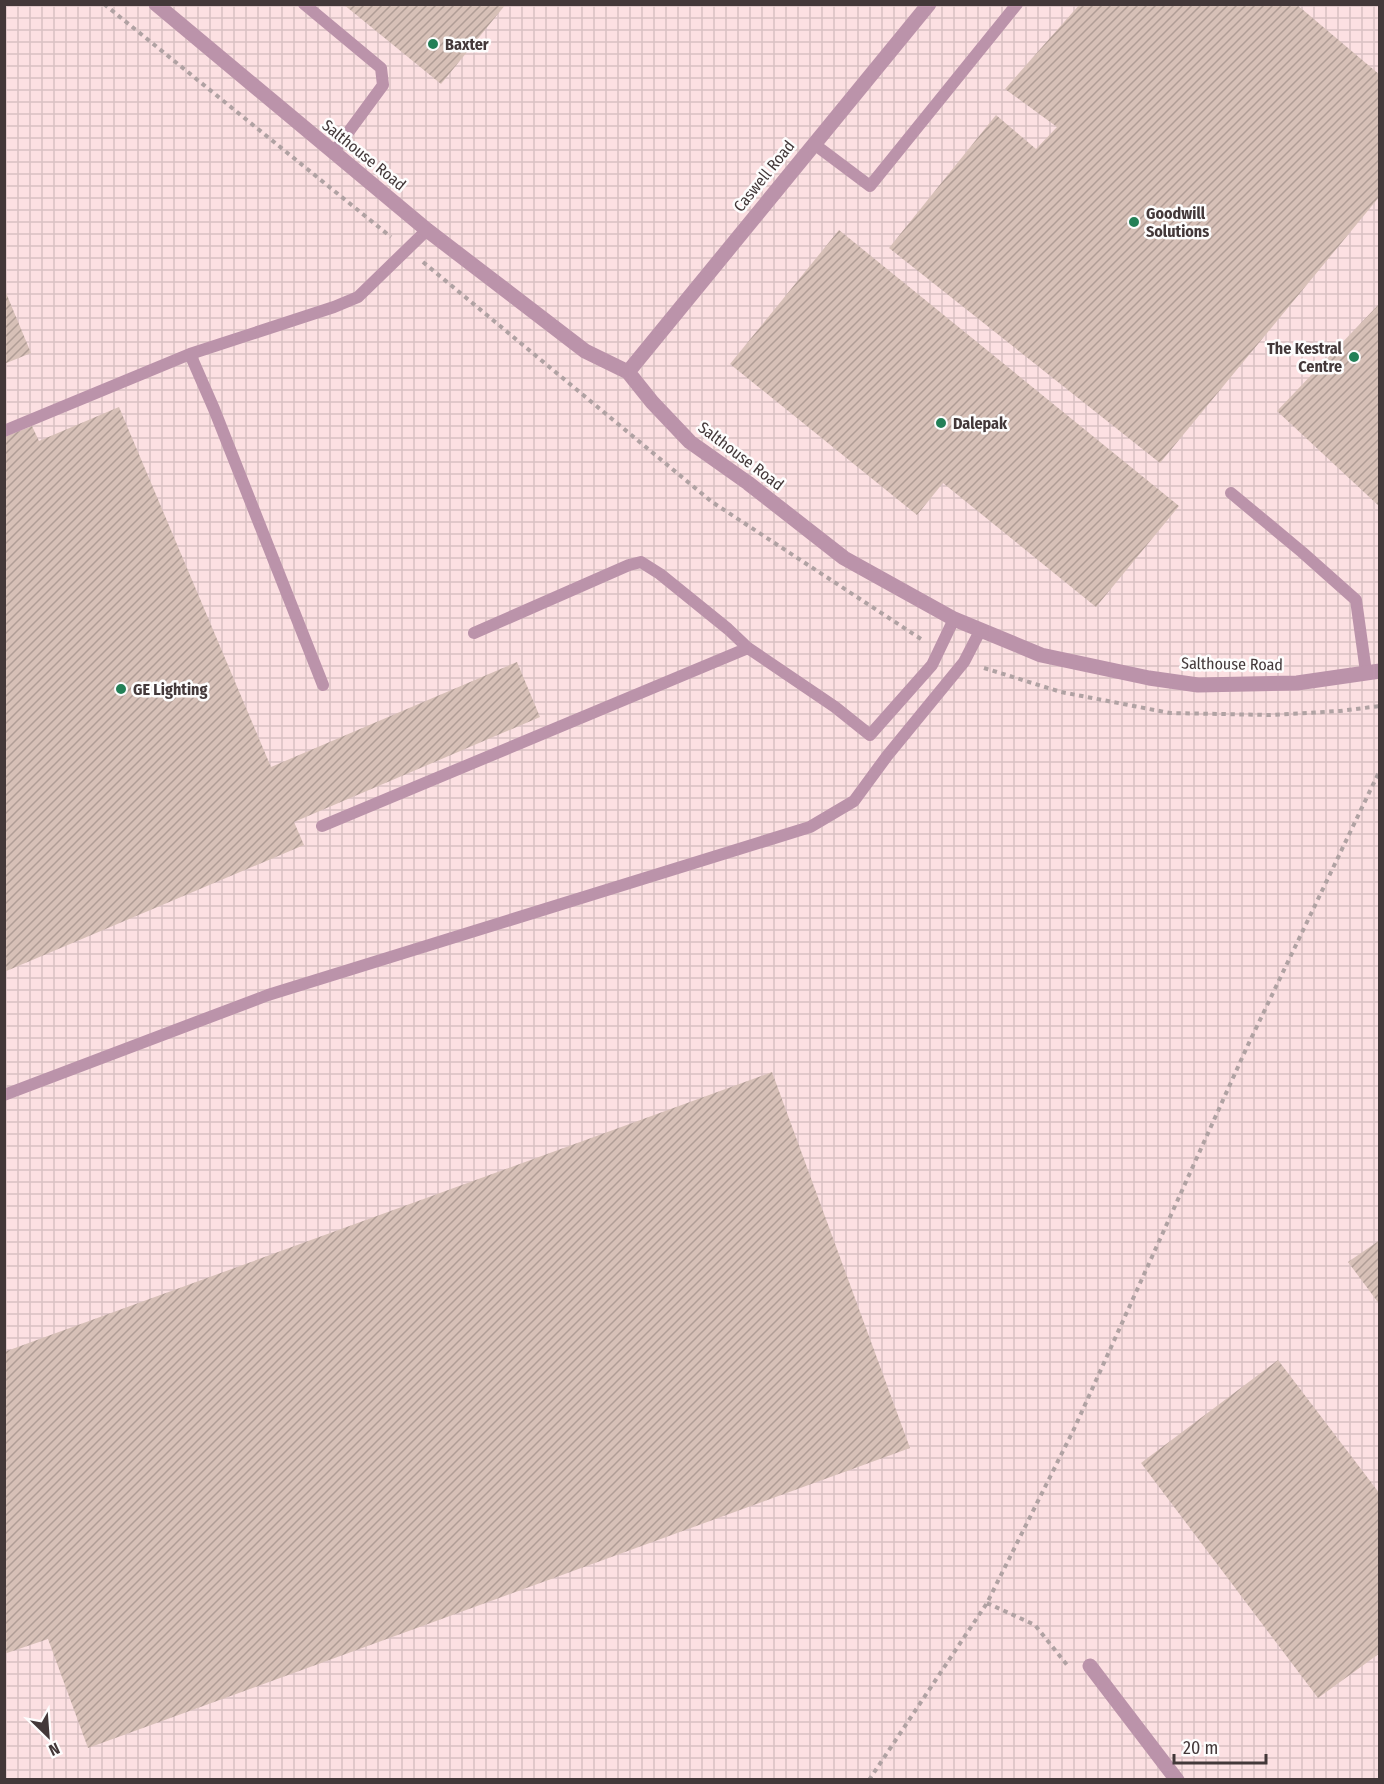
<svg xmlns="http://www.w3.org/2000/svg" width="1384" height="1784" font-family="'Fira Sans Condensed',sans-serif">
  <defs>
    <pattern id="industrial-grid" width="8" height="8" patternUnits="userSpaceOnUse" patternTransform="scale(1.5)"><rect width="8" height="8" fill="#fce0e2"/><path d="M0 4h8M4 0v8" fill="none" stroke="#d9c1c3"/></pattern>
    <pattern id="building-hatch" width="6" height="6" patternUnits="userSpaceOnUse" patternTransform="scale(1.5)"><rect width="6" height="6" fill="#d7c0b7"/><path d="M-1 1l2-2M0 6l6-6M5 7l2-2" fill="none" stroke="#b09d96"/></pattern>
  </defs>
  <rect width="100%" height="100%" fill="#fbebec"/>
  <path fill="url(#industrial-grid)" d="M5 5H1379V1779H5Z"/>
  <path fill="url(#building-hatch)" d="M343 4H506L441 84Z
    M1080 4H1296L1380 75V196L1160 463 889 248 996 115 1036 149 1057 127 1005 89Z
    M839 230 1179 506 1096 607 943 483 917 515 730 364Z
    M4 288 31 353 4 364Z
    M1380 303V507L1277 411Z
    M119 407 271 767 517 662 540 717 294 822 304 845 4 972V437L32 426 39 441Z
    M772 1072 910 1448 88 1748 48 1639 4 1654V1352Z
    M1380 1240V1305L1348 1262Z
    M1278 1360 1380 1494V1653L1318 1698 1141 1463Z"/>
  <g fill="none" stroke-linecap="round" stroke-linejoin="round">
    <path stroke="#b0a2a3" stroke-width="4" stroke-dasharray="4.5 4.5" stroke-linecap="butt" d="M104 4 391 237
      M423 262 712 502 921 639
      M984 668 1061 692 1170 713 1270 715 1340 711 1380 706
      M987 1603 1035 1625 1067 1665
      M869 1780 987 1603 1074 1429 1247 1047 1380 770"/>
    <path stroke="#bb93aa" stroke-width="12" d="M304 4 381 68 383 85 333 153
      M814 144 870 186 1017 4
      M4 431 190 354
      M1231 493 1302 552 1356 600 1366 672
      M474 633 629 565 641 562 660 574 728 629 748 648 835 707 870 735 932 665 954 619
      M323 685 214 409 190 354 334 307 358 297 427 230
      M322 826 748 648
      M4 1095 268 995 810 827 854 801 887 756 964 662 980 631"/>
    <path stroke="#bb93aa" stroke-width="15" d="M156 4 427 230 585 351 628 372 652 402 690 442 748 483 844 558 954 619 1041 655 1149 678 1198 685 1297 683 1380 671
      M628 372 929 4
      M1090 1666 1177 1780"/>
  </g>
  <g fill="#238057" stroke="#fdfdfd" stroke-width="2">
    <circle cx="433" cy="44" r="6"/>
    <circle cx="1134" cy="222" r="6"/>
    <circle cx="1354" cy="357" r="6"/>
    <circle cx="941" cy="423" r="6"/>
    <circle cx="121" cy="689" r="6"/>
  </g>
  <g text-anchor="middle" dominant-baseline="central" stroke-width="5" stroke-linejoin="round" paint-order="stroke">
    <g font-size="16" font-weight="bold" fill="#433839" stroke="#fdfdfd" text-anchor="start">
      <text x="445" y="44">Baxter</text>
      <text x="1146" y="213">Goodwill<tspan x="1146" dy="18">Solutions</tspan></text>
      <text x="1342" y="348" text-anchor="end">The Kestral<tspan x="1342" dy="18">Centre</tspan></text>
      <text x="953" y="423">Dalepak</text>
      <text x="133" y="689">GE Lighting</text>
    </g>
    <g font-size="16" fill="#433839" stroke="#fdfdfd">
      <text transform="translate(364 155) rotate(39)">Salthouse Road</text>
      <text transform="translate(764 176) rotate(-51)">Caswell Road</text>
      <text transform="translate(741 456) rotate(37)">Salthouse Road</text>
      <text transform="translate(1232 664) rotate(1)">Salthouse Road</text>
    </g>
  </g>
  <rect width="1384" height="1784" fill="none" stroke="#433839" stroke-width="12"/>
  <g transform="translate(48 1736) rotate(155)" stroke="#fdfdfd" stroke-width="4.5" paint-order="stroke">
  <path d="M0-4.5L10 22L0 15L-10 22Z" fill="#433839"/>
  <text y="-9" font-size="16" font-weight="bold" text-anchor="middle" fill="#433839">N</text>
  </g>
  <path d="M1174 1754v9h92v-9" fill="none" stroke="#433839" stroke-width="3"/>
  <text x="1183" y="1754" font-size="18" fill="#433839" stroke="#fdfdfd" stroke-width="4.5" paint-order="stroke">20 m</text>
</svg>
